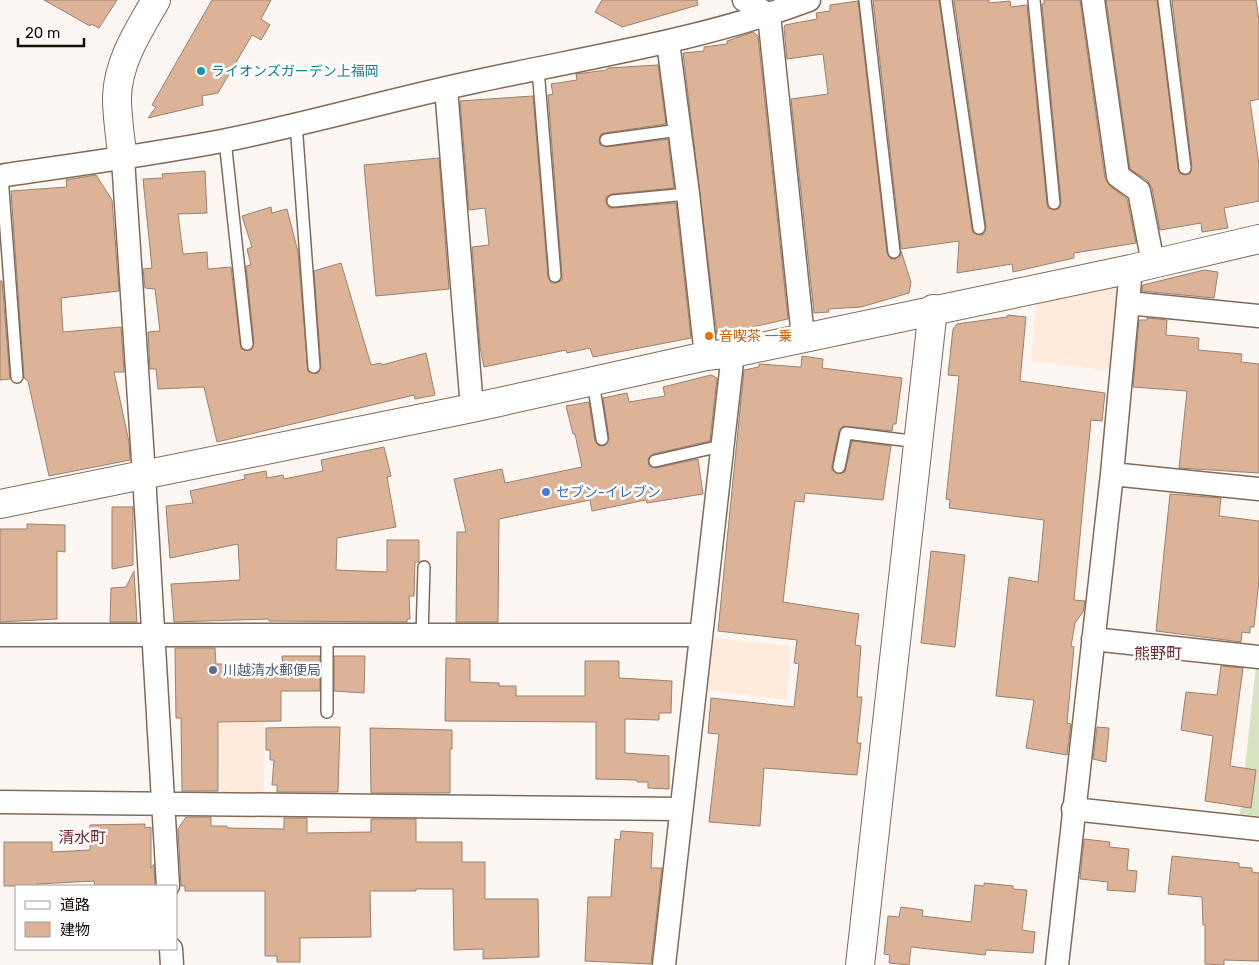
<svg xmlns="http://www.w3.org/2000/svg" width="1259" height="965" font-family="Rubik,'Noto Sans JP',sans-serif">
  <rect width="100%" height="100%" fill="#fdf7f3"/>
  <path fill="#ffeadb" d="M1121 285 1111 371 1031 361 1036 301Z
    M712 638 791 646 787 700 706 690Z
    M264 722V796L221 797 220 723Z"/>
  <path fill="#d6e3c1" d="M1256 666H1259V816L1240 814Z"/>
  <path fill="#dcb396" stroke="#99806f" d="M44 0H117L99 28 91 24 90 26Z
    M212 0H271L261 19 270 25 261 40 252 35 218 93 202 96 203 105 148 118 156 107 152 105Z
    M602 0H697L698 5 622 27 595 12Z
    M873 0H939L972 229 973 233 980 235 984 234 986 227 954 0H989V3L1010 1 1011 7 1027 5 1047 204 1048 208 1054 210 1059 209 1061 202 1042 4H1044V0H1080L1105 178 1110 186 1127 199 1136 243 1074 253V258L1013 272 1012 264 957 273 959 241 901 249Z
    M1106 0H1157L1178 169 1179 173 1185 175 1190 174 1192 167 1172 0H1256L1259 20V99L1250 101 1259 165V201L1224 208 1228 228 1202 232 1201 223 1160 230 1152 188 1147 180 1130 169Z
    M858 1 887 253 891 259H895L901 255V251L911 282 909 293 861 307 828 309 829 312 814 313 791 99 828 94 823 54 787 59 784 28 785 25 817 19 816 13 830 11V5Z
    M753 32 758 36 788 319 717 335 683 53 704 51V47L727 44V41Z
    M658 65 666 124 605 133 601 134 599 141 600 145 607 147 668 139 674 188 612 194 606 197V202L609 208H614L676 203 691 338 593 357 590 348 567 353 566 350 484 367 480 347 472 247 489 245 485 208 469 210 460 101 533 96 548 277 551 283H556L562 280V275L548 95 553 94 551 84 577 80 576 74 607 70 608 68Z
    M439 158 449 289 376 296 364 165Z
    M205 171 207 213 178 214 183 254 207 252 208 269 231 267 241 349 251 350 254 343 246 266 251 265 247 249 252 247 242 216 271 207 272 213 287 209 298 252 308 372 318 373 321 367 314 271 341 263 371 365 381 363 382 365 426 353 435 395 415 399 414 395 217 442 204 387 158 389 156 369H150L148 332 160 331 155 289 145 288 143 269 152 268 143 179 163 178 162 174Z
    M96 175 112 200 119 291 61 298 63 332 121 327 124 372H114L129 442 130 460 49 476 28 381 24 378 11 191 67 187 66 180Z
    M1204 270 1218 272 1214 298 1142 291 1143 285Z
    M0 281H2L10 379 0 380Z
    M1008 315 1026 317 1020 381 1105 393 1102 421 1091 420 1074 600 1085 601 1083 612 1075 623 1071 646 1074 647 1067 723 1071 724 1067 755 1026 748 1034 700 996 696 1009 577 1038 582 1044 520 949 508 950 500 946 499 959 376 948 375 953 329 957 324 1007 317Z
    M1147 318 1167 320 1166 335 1199 338 1198 350 1242 354 1241 362 1259 364V473L1179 468 1187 391 1133 387 1139 320H1147Z
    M802 356 823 359 822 368 902 378 896 424H893L892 431 843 426 839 431 832 465V470L837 474 845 472 852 441 891 446 883 500 805 493 804 502 795 501 783 602 859 614 855 645 861 646 857 697H862L857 743H861L857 775 764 768 760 826 709 822 719 734 708 733 711 698 794 707 799 664 794 663 797 640 718 631 744 370 759 367V364L801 367Z
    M711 375 717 378 710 441 653 454 648 459 649 466 656 468 698 459 703 494 647 503 646 500 592 511 590 500 499 519 498 622H456L457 532H466L454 479 502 469 505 483 582 467 575 434H573L566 406 589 402 595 441 599 446H604L609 438 603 398 627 393 629 402 665 396 663 387Z
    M384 447 391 476 387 477 396 527 337 538 336 570 387 572V540H419V562H415L414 596H409L410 619H407V622L269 621V619L174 622 171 584 240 580 238 544 170 558 166 506 193 503 190 491 245 479 244 475 266 471 267 478 283 475 284 479 323 471 321 460Z
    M1170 494 1221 498 1219 516 1259 521V580L1254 627H1250V633L1242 632 1241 642 1156 631Z
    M112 507H133V565L112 569Z
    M27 524 65 525V552L57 551V619L0 622V529H27Z
    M931 551 965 555 955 647 921 643Z
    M134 571 137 622H110L111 588 126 587Z
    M175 648H215L216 664H241V668H283L282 656H320V691H281V721L218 722V791H182L181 718H176Z
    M334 656H365L364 693 334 691Z
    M446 658 470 659V682L499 683V686H516V696H585V661H619V678L672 681 671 713H659V720L625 719V753L669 756V789L648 788V782H637V780L596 779V722L445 721Z
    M1221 666 1243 668 1230 766 1256 770 1251 808 1205 801 1213 736 1181 730 1186 692 1217 695Z
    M314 727H340L338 792H277V785H272L274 760H270V750H266V728Z
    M1097 727 1109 728 1106 762 1093 759Z
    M370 728 452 730V749H450V793H371Z
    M186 817H211V826H227V828L284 829V818H307V833L371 832V819H416V842H462V862H485V899H538L539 957 483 959V949L454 950 453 889H416V891H370L371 937 300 938V962H277V956H265V891H185V886H181L178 829Z
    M145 824V828L151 827V868L154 864 155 886H95L94 881 37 884V886H4V842H52V852L90 850V825Z
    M621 831 653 833 651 868H662L651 964 585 961 588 897H611L615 839 620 840Z
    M1084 839 1110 842 1109 847 1129 849 1127 870 1137 871 1135 892 1107 890 1108 882 1080 879Z
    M1172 856 1239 863V867L1252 868V872L1259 873V961L1224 960V965L1205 964V925H1203L1202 897 1168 894Z
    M984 883 1013 886V889L1027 890 1022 930 1035 932 1033 953 986 950 985 955 911 947 909 965 889 963 890 955 884 954 888 916 899 917 901 907 923 910 922 916 971 922 975 885 984 886Z"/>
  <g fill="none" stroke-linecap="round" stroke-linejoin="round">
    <defs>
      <path id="lane" d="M865 0 894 252
        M946 0 979 228
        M1034 0 1054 203
        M1164 0 1185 168
        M538 69 555 276
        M296 123 314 367
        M225 140 247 344
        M606 140 679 130
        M2 176 17 377
        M613 201 688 194
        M593 381 602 439
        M655 461 721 446
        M839 467 846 433 919 442
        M327 636V712
        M422 636 424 567"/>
      <path id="street" d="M744 0 769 15
        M1093 0 1118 176 1139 191 1153 263
        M769 15 803 337
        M668 42 688 194 706 356
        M446 88 472 408
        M123 159 144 475 168 886
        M0 176C74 165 148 155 222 141 308 124 392 99 478 81 589 57 702 40 809 0
        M1128 303 1259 316
        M1112 474 1259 489
        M0 635H701
        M1093 639 1259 657
        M0 802 681 809
        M1073 809 1259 829
        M171 949 172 965
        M664 965 733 353
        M1057 965 1112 474 1131 269"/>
      <path id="secondary" d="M123 159C120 138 117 117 117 97 118 61 139 30 156 0
        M0 504 472 408 706 356 733 353 1131 269 1259 239
        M860 965 933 309"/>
    </defs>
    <use href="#lane" stroke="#826a59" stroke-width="14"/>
    <use href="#street" stroke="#826a59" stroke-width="25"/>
    <use href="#secondary" stroke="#826a59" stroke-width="30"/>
    <use href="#lane" stroke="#fff" stroke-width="11"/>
    <use href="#street" stroke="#fff" stroke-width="22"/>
    <use href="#secondary" stroke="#fff" stroke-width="28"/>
  </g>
  <circle fill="#0f9aa8" stroke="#fff" stroke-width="2" cx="201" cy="71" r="5"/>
  <circle fill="#e8710a" stroke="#fff" stroke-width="2" cx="709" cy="336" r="5"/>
  <circle fill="#3f7fe0" stroke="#fff" stroke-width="2" cx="546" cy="492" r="5"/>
  <circle fill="#5c6f8a" stroke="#fff" stroke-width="2" cx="213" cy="670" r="5"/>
  <g text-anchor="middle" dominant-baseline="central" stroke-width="5" stroke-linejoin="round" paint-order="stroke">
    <g font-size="14" fill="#0d838f" stroke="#fff" text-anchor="start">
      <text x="211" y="71">ライオンズガーデン上福岡</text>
    </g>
    <g font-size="14" fill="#c56008" stroke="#fff" text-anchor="start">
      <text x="719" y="336">音喫茶 一乗</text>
    </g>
    <g font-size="14" fill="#366cbe" stroke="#fff" text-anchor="start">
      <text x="556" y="492">セブン-イレブン</text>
    </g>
    <g font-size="14" fill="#4e5e75" stroke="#fff" text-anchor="start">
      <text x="223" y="670">川越清水郵便局</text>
    </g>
    <g font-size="16" fill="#702933" stroke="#fff">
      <text x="1158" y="653">熊野町</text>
      <text x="82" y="837">清水町</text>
    </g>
  </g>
  <rect x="15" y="885" width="162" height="65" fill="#ffffff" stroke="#a19e9b"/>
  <rect x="25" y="901" width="25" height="8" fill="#ffffff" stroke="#a19e9b"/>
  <text x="60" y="910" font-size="15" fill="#150c06">道路</text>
  <rect x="25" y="922" width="25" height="15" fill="#dcb396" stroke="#a19e9b"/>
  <text x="60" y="935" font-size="15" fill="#150c06">建物</text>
  <path d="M18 38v8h66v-8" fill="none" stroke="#150c06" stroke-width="2.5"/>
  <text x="25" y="38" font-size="15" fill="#150c06" stroke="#ffffff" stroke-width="4" paint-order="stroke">20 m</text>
</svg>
